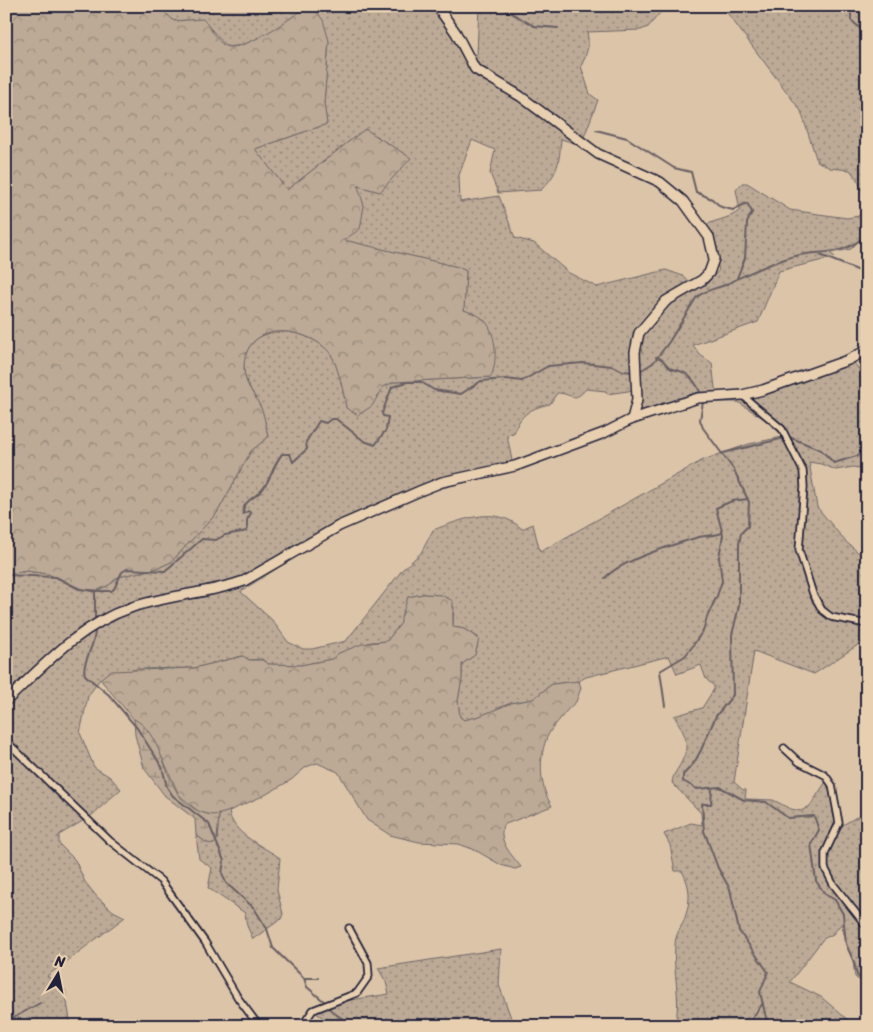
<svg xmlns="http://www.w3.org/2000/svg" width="873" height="1032" font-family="Sriracha,sans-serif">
  <defs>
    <pattern id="grass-dots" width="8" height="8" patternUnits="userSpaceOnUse" patternTransform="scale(1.25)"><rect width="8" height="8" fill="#bcaa96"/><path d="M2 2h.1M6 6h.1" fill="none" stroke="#988a7c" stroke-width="1.8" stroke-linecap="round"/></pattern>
    <pattern id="forest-crowns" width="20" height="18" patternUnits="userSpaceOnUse" patternTransform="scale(1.25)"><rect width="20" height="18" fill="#bcaa96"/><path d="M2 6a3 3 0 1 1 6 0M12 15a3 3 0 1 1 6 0" fill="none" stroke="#988a7c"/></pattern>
    <pattern id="wetland-marsh" width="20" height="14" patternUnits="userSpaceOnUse" patternTransform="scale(1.25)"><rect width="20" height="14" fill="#bcaa96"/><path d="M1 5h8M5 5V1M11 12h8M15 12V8" fill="none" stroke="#988a7c"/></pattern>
  </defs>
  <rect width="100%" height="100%" fill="#dbc4a8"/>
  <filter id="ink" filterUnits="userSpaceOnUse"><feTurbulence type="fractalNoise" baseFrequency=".02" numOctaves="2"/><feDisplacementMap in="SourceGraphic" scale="10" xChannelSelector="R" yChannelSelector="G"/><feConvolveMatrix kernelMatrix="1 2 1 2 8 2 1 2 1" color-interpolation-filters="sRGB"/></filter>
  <g filter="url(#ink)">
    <path fill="url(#grass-dots)" stroke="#6f6668" fill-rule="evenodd" d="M158 6H438L470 56 477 54 479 6H666L648 27 641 30 587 32C590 45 587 54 581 66L590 94 598 100 581 145 561 139C559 163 559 172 541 190L498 193 490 173 495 150 472 140 459 175 460 202 499 196 515 238 534 243 569 273 597 287 666 270 683 276 693 285H706L719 270 715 257 699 229C713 219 729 220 740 210L736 190 742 183H747L790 210 847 218 859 216C868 198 862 185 850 170L830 168 817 161 801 111 722 6H814L842 12 847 6H867V232L851 249 830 253 835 257 779 271 758 322 693 345 700 355 712 363 715 388 721 399H745L854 363 867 379V470L853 467 836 470 821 464 809 462 817 507 845 541 867 560V639L814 674 754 651 734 782 743 790H746L745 799 773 800 791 809 801 811 810 806 827 780 841 826 867 811V986L855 977 853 961 844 940 842 923 833 934 823 939 790 982 821 997 855 1026H675C682 997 672 973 675 945 675 935 681 928 684 920 691 902 691 887 682 871H675L670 845 664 834 691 823 702 825 701 813 672 783C673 773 678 770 682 761 691 743 684 732 674 716L702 708 714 689V686L706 679 701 665 677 674 669 656 586 677 579 681 552 684 533 699 511 703 480 716 464 720 460 717 458 701 462 678V664L475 655 478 637 464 629 453 627 454 607 441 595 423 594 408 597 401 623 387 641 371 642 339 653 332 659 301 665 268 664 262 659 249 660 242 656 194 668 136 669 100 679 88 696 80 733 94 767 110 777 121 789 91 816 59 835V844L75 860 85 882 97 897 113 911 125 917 47 976 65 990 71 1026H6V574L27 571 48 574 82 589 98 590 109 585 118 577 158 568 171 562 217 513 251 451 268 437C266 427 264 417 261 408 255 394 244 384 244 369 243 320 306 325 330 353 337 362 345 396 346 408L378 397 383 387 394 382 491 377V335L482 319 464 310 466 271 458 267 343 240 358 186 380 192 410 158 365 129 287 190 255 149 327 124 324 103 329 41 305 8C285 22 249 50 225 46 206 22 205 18 174 21ZM586 389 606 391 607 394 635 390 628 427 647 420 645 416 702 402H738L775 426 782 437 749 444 703 460 540 552 533 524 522 529C496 504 461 520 433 530L421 553 403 569 346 641 312 649H303L288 642 272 620 241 592V591L340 529 425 492 514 471 507 435 514 433C520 414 531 408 550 404L557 393C572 393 573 404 586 389Z
      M229 810C231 834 263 846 280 858L277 890 283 914 281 919 253 939 247 926 245 913 208 888 212 868 199 859 196 835 207 843 214 844 217 840 219 814Z
      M501 949 499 985 514 1026H330L325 1019 310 1009 313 1006 389 994 386 982 378 968Z"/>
    <path fill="url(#forest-crowns)" stroke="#6f6668" d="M8 6H158L174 21 203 19C210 26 216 41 225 46 241 54 291 18 305 8L317 12 323 20 329 41 324 103 327 124 255 149 287 190 365 129 411 158 380 192 358 186 364 206 360 229 344 240 458 267 466 271 464 310C469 312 477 314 482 318 497 330 498 361 491 377L394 382 383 387 372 406 358 415 346 408C345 397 337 362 330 353 307 325 243 319 244 369 244 384 255 395 261 408 265 417 266 427 268 437L251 451 217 513 171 562 158 568 118 577 109 585 98 590 82 589 48 574 27 571 6 574Z
      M423 594 441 595 453 601V627L464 629 479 639 475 655 462 664V678L458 701 460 717 464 720 480 716 511 703 533 699 552 684 579 681 581 688 576 702C569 707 565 713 560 719 556 724 551 729 548 735 538 756 539 787 552 806L503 825C498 842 511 854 521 867L515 869 501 865 475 850 459 844 419 842 390 835 367 820 338 772 317 763 306 767 291 780 265 795 227 812 213 816 198 811 179 795 164 761 155 745 100 679 110 671 194 668 243 656 249 660H262L268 664 301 665 332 659 339 653 362 644 387 641 401 623V618L408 597Z"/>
    <path fill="url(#wetland-marsh)" stroke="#6f6668" d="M134 719C159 731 164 774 179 795 186 806 206 818 219 814L217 840 214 844 207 843 196 835 195 819 165 796 144 768 135 735Z"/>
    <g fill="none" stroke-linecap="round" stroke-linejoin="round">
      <path stroke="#685f64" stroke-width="2" d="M499 6 534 26 558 28
        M851 6V20L862 30 867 45
        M596 130 627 138 674 168 691 172 696 192 712 199 721 207 733 210 747 203 752 212 747 223 745 258 737 278
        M820 255 867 274
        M656 357C665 358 665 366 672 369 674 370 678 370 680 371 690 374 698 385 701 395
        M640 371 653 363 669 342 696 298C705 289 717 289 727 284 748 273 768 264 791 257 820 249 843 258 867 234
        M703 402 700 420 703 428 734 470 749 502 748 526 741 533 739 544V606L732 635 733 695 716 716 701 750 694 763 683 775V781L697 789 720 787 744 800 766 802 788 818 814 816 819 830 811 844 816 881 825 894 835 900 843 914 846 944 854 962 857 975 867 984
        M723 453 789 437 821 450 834 463 860 455 867 458
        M6 575 56 577 79 589 93 591H111L114 589 122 572 127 569 165 571 202 539 216 540 225 535 247 531V520L251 513 248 511 243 514C242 501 255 498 262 490 271 480 273 465 282 454H290L293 462 307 449 306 442 319 421 326 423 331 419H336L364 441 375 445 386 430 388 417 383 416 382 413 392 387 407 382H421L434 390 461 394 481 381 506 379 522 381 548 366 583 363 612 366 623 371 633 372
        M605 578C620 561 675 544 699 537 707 535 715 536 722 533
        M95 591V621
        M95 631C95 646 81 664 85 675L109 695 137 728 162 767 167 787 173 796 209 824 224 861 222 873 226 883 254 908 267 929 273 948 304 978H318
        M665 706 660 671 685 656 692 647 704 629 707 617 717 596 722 581 719 557 723 535 716 508 732 501 748 499
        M712 788 711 804H702L704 831 718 868 730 889 739 931 768 972 760 992 768 1026
        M304 978 307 987 326 1003
        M328 1007C334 1015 344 1018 351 1026
        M6 1022 40 1003
        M752 1026 753 1017 763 1003"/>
      <defs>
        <path id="street" d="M742 395 782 429 803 471 804 487 799 550 813 594 822 610 831 617 867 624
          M6 741 110 841 161 881 205 942 238 998 259 1026
          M784 748 799 762 825 775 832 785 839 823 825 853V868L833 884 867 927
          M302 1026 313 1010 357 993 369 976 368 963 349 928"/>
        <path id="secondary" d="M632 419 698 398 742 395 763 390 848 360 867 350
          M6 701C43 666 80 625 130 608 166 595 207 594 244 581L339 526 422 490 442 482 515 466 604 433 632 419 637 400 635 352 639 333 666 301 702 280 709 273 714 259 709 237 683 201 660 182 598 154 520 96 475 69 456 33 437 6"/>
      </defs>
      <use href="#street" stroke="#22223b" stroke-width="9"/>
      <use href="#secondary" stroke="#22223b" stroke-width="12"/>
      <use href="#street" stroke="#e7cfaf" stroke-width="5.5"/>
      <use href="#secondary" stroke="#e7cfaf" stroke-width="9"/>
    </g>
  </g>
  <rect width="873" height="1032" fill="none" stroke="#e7cfaf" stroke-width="25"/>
  <rect x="12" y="12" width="848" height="1007" fill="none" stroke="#22223b" stroke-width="2" filter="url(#ink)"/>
  <g transform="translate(58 974) rotate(10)" stroke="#e7cfaf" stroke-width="4" paint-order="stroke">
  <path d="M0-4L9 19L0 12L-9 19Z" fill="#22223b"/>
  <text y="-8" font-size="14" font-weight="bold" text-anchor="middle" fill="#22223b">N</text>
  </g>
</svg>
